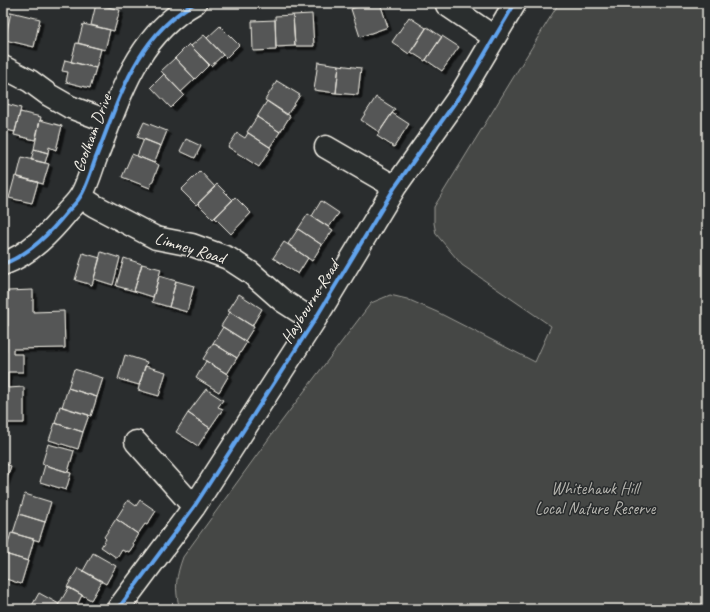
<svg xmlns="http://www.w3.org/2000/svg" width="710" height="612" font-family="Caveat,sans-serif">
  <defs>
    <filter id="shadow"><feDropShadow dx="3.5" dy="3.5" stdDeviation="0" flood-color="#0009"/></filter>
  </defs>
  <rect width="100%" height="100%" fill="#2a2d2e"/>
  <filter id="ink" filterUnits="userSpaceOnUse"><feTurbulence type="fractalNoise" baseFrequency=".025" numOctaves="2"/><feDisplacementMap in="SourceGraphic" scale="8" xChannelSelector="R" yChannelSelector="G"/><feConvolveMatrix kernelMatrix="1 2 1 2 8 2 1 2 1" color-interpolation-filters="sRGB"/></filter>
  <g filter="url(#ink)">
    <path fill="#444645" stroke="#9c9c96" d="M559 3H707V609H180C174 589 176 576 183 557L275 430 371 303 390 295 407 299 437 312 535 362 551 326 462 265 436 234 434 223V207Z"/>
    <path fill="#555756" stroke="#f4f1e8" filter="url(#shadow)" d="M368 3H380L388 27 360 37 351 9Z
      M96 4 120 10 114 31 91 25Z
      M11 12 40 19 34 47 5 40Z
      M312 14 314 46H295L293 15Z
      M293 15 295 46 276 47 275 16Z
      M409 17 426 28 409 54 392 42Z
      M275 20 276 50 253 51 252 21Z
      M83 24 110 30 105 50 78 43Z
      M220 26 239 45 226 58 207 38Z
      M427 27 442 37 425 61 411 52Z
      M204 35 223 55 211 66 191 46Z
      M442 36 459 47 442 71 426 60Z
      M76 43 101 49 96 68 71 62Z
      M189 44 209 65 195 79 175 58Z
      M175 58 195 79 181 92 161 71Z
      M65 60 96 68 90 88 66 82 68 72 62 71Z
      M318 62 339 65 336 93 314 90Z
      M339 65 361 68 358 95 336 93Z
      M164 74 184 95 171 108 151 87Z
      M277 81 300 95 287 115 265 100Z
      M376 97 395 109 379 132 361 120Z
      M267 101 290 116 280 132 257 117Z
      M3 103 21 108 15 132 3 129Z
      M20 112 41 117 35 140 14 135Z
      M392 113 409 124 394 147 377 136Z
      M257 117 280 132 270 147 247 132Z
      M40 120 62 126 56 150 49 147 48 153 34 149Z
      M144 122 167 131 161 146 137 137Z
      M237 133 245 138 248 133 271 148 259 167 228 147Z
      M144 139 161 146 154 163 137 156Z
      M186 139 201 146 195 158 180 151Z
      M34 149 48 153 45 163 31 160Z
      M132 154 159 165 150 188 122 177Z
      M22 157 49 164 43 184 17 177Z
      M200 171 215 187 196 205 181 190Z
      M15 176 38 182 32 203 9 198Z
      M217 184 233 200 213 219 198 204Z
      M235 197 251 213 231 234 215 218Z
      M321 201 339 213 329 227 312 216Z
      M308 214 333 230 322 245 298 229Z
      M298 229 322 245 312 261 288 244Z
      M284 242 308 258 298 274 273 258Z
      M101 252 120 258 113 285 94 279Z
      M83 253 100 258 92 285 75 280Z
      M124 258 142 264 134 291 116 286Z
      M142 264 161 269 153 297 134 291Z
      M159 276 176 281 169 307 152 302Z
      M176 281 194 286 187 312 169 307Z
      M33 290V312L64 311 65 348 13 349V354H23V372H8V388L24 387V423H3V352H6V326H8V291Z
      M239 294 262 309 252 326 228 311Z
      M230 312 254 327 245 341 221 326Z
      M223 327 247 342 237 358 213 343Z
      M213 343 237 358 227 374 203 359Z
      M125 355 147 362 139 385 118 379Z
      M206 361 229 375 219 392 196 378Z
      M145 366 166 372 159 396 138 390Z
      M74 369 103 378 97 397 68 388Z
      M68 388 97 397 91 416 62 407Z
      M206 389 223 400 218 407 223 409 210 428 188 413Z
      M60 406 89 415 83 432 55 423Z
      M188 413 210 428 198 446 176 432Z
      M55 423 83 432 78 449 49 440Z
      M48 444 74 451 68 472 42 464Z
      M3 463 11 466 3 489Z
      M45 465 71 473 66 490 40 482Z
      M25 494 51 502 45 522 19 514Z
      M128 500 136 506 140 500 156 511 147 525 145 524 138 534 116 519Z
      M19 514 45 522 39 541 13 533Z
      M116 519 138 534 132 544 134 545 129 552 127 551 126 552 122 550 117 558 101 547 106 539 104 537Z
      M11 533 34 539 28 561 5 554Z
      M93 553 116 566 106 584 83 571Z
      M5 554 28 561 21 584 3 578V561Z
      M78 568 102 581 91 600 67 587Z
      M69 587 82 595 75 609H56Z
      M39 593 59 604 56 609H30Z"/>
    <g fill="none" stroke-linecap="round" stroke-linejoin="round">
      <defs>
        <path id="minor" d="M447 5 494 37
          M3 67 30 81 49 95 70 107 110 122
          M326 147 395 187
          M81 197 95 206 156 238 192 245 228 258 251 273 283 301 314 321
          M3 264C30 254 50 233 68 211 72 207 77 202 80 197 87 187 92 167 97 155 120 97 136 36 195 3
          M136 442 194 507
          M118 609 194 507 314 321 395 187 461 94 515 3"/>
      </defs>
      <use href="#minor" stroke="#f4f1e8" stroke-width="25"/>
      <use href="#minor" stroke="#2a2d2e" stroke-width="22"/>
      <defs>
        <path id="cycleway" d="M3 264C30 254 50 233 68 211 72 207 77 202 80 197 87 187 92 167 97 155 120 97 136 36 195 3
          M118 609 194 507 314 321 395 187 461 94 515 3"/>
      </defs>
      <use href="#cycleway" stroke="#2a2d2e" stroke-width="6"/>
      <use href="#cycleway" stroke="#60a3ed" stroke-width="4"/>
    </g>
  </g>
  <g text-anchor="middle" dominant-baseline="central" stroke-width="3" stroke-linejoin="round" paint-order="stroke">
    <g font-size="17" fill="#f4f1e8" stroke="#2a2d2e">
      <text transform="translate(92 133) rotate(-69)">Coolham Drive</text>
      <text transform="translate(190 248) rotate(17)">Limney Road</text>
      <text transform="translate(310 302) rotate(-58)">Haybourne Road</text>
    </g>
    <g font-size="17" fill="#b6b5af" stroke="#2a2d2e">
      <text x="595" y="488">Whitehawk Hill<tspan x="595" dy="20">Local Nature Reserve</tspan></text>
    </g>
  </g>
  <rect width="710" height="612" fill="none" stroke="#2a2d2e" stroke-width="16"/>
  <rect x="8" y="8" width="694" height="596" fill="none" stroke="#f4f1e8" stroke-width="1.5" filter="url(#ink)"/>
</svg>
